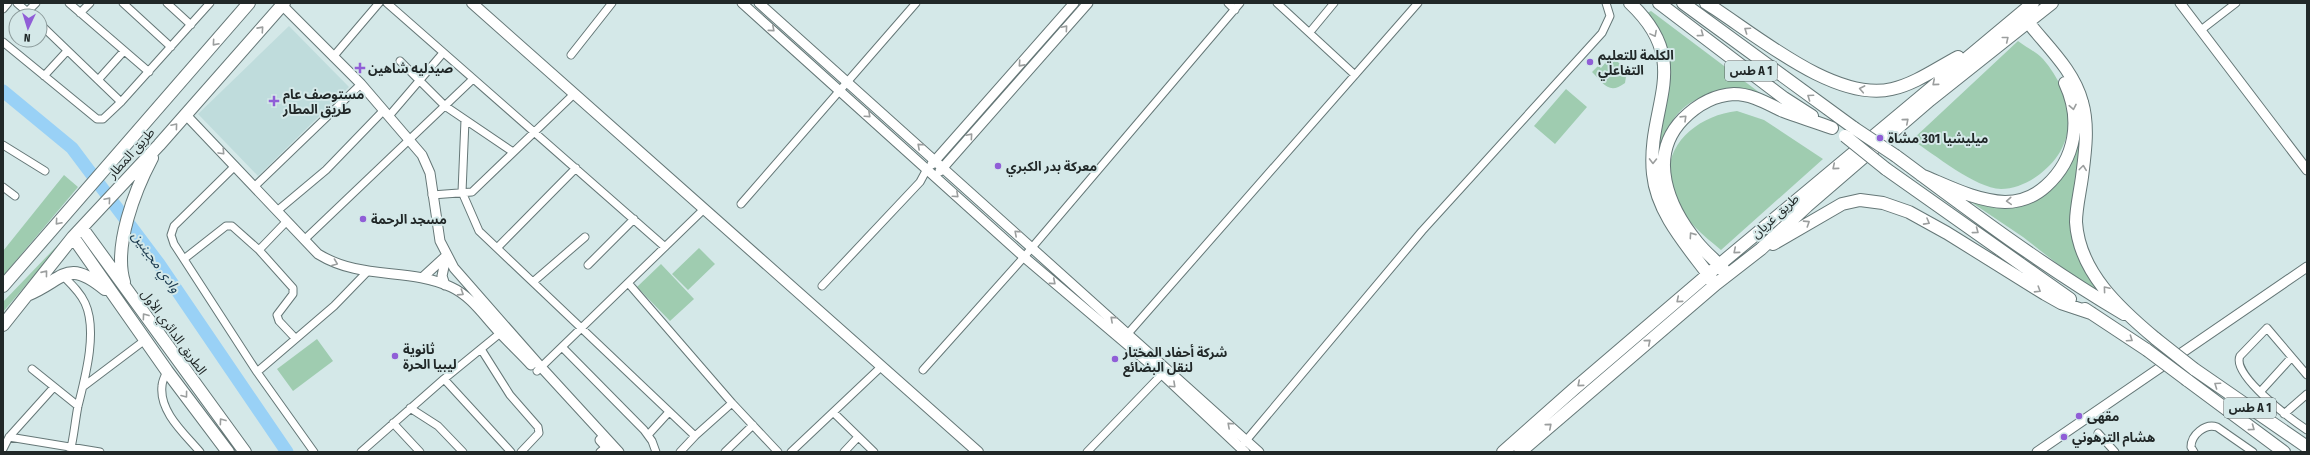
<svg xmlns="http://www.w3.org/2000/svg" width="2310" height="455" font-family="'Fira Sans Condensed','Noto Sans Arabic',sans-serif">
  <rect width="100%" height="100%" fill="#d4e8e8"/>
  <path fill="#bfdcdc" d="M289 26 349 87 258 176 198 114Z"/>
  <path fill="#9fccb0" d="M1651 11 1772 102C1759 101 1713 94 1704 97 1678 104 1666 128 1658 152L1668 65 1645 14Z
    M2018 41C2026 47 2036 52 2043 59 2074 95 2081 143 2040 174 2030 182 2015 189 2001 189 1975 188 1934 154 1912 140Z
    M1611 56 1627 70 1625 83C1609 95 1604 84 1592 72L1598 66 1601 68Z
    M1566 89 1587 107 1555 144 1534 126Z
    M1737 111 1764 120 1823 159 1721 250C1703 235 1684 220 1674 197 1655 151 1694 116 1737 111Z
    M2080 135 2072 225 2112 302 2078 280 2023 237 1965 198 1991 205 2055 183 2067 171Z
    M64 175 78 187 3 276V251Z
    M77 225 3 312V302Z
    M699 248 715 264 688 290 672 274Z
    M661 264 694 299 670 321 637 287Z
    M317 339 333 361 293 391 277 369Z"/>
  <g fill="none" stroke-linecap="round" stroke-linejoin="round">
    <path stroke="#99d1f6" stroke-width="13" d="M3 91 72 148 159 264 287 452"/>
    <defs>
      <path id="minor" d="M17 3 32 16
        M69 3 149 72
        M123 3 171 47
        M167 3 191 25
        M387 3 665 247
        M1228 3 1235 10
        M1277 3 1355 75
        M3 9 8 3
        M27 12 36 3
        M80 13 90 3
        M40 24 121 102
        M2201 30 2236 3
        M1310 32 1334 3
        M3 42 97 119H103L121 102 210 3
        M571 55 612 3
        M333 57 379 3
        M400 61 445 106 513 152
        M44 76 67 51
        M98 80 124 51
        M389 116 443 53
        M465 120 462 192 479 231 695 436 680 452
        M3 145 45 171
        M235 166 174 226 171 235 174 244 257 372 314 452
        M3 187 15 196
        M254 187 361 84
        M432 195 472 192 574 94
        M741 204 916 3
        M277 211 326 170 384 110
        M304 240 473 79
        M497 248 576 168
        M259 250 286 222
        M184 259 226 226H232L259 250 293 288V294L277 315 279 321 295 338
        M588 265 634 219
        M62 275C71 284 80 292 85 303 98 331 85 378 78 406 75 421 74 437 70 452
        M533 282 585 237
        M629 284 732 403 778 452
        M822 286 920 182 927 169
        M1125 337 1418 3
        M562 347 644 430 652 441 656 452
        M481 349 510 395 538 427 539 433 521 452
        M32 369 78 406
        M923 370 1024 257 1240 3
        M167 371C165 376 162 381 162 386 159 412 185 434 200 452
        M537 371 703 210
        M257 372 334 306 367 272
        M2307 375 2267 328 2240 356C2231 375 2292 420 2307 430
        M444 379 511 452
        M84 386 145 340
        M2261 391 2291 358
        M410 408 438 426 463 452
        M834 413 874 452
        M2284 414 2307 394
        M393 423 420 452
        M2098 433 2115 452
        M648 435 669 412
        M695 436 732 403
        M9 437 100 452
        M1244 443 1422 231 1602 33 1610 16 1606 3
        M3 449 9 437 54 387
        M361 452 444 379 504 330
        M600 452 606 447
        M725 452 753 425
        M791 452 882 366
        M844 452 858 437
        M1087 452 1165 371
        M2194 452 2191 447C2191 435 2205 423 2217 427L2253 452"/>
      <path id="tertiary" d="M742 3 1024 257 1162 374 1245 452
        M759 3 1259 452
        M2180 3 2307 170
        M282 5 361 84 422 155 430 173 440 241 454 268 541 367 619 452
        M185 114 318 254C362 281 408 267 451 287 471 296 484 316 499 332 510 344 521 354 531 365
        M932 164 1074 3
        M940 171 1088 3
        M422 278 446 256
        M445 285 442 276 446 257
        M600 440 611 452
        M2037 452 2307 267"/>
      <path id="secondary" d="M472 3 978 452"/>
      <path id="trunk" d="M1630 3C1695 64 1646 106 1653 174 1657 215 1690 249 1713 281
        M1659 3 1784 98 1812 116
        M1683 3 1854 128
        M1706 3C1753 32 1834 103 1892 89 1915 84 1937 68 1958 57
        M2024 17C2044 44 2073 68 2082 102 2089 126 2085 153 2082 177 2080 192 2076 208 2076 222 2079 272 2120 309 2156 339
        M1896 156C1971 212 2043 266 2124 314
        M1886 169 2070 299
        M1921 175C1948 186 1976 201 2005 202 2021 202 2035 196 2046 186 2076 159 2082 119 2065 83
        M82 228 245 452
        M73 237 167 371 228 452
        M1773 244 1842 204 1860 200 1883 203 1909 212 1947 233 2045 294 2061 303 2091 313
        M1724 270C1715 260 1705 252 1697 242 1668 207 1647 156 1683 119 1697 105 1714 95 1734 94 1752 94 1768 104 1783 111 1799 117 1816 122 1832 128
        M124 282C113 246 135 190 152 158
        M3 286 249 3
        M27 295C64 280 66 257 105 289
        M2085 309 2147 350
        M3 325 73 237 159 145 284 3
        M2194 369 2307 447
        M2187 380 2284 452
        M1503 452 1574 389 1719 265 2033 3
        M1520 452 1716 284 1761 249 1807 206 1930 100 2052 3"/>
    </defs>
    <use href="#minor" stroke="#657777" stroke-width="9"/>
    <use href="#tertiary" stroke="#657777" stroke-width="11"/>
    <use href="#secondary" stroke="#657777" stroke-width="12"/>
    <use href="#trunk" stroke="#657777" stroke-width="14"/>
    <use href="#minor" stroke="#fff" stroke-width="7"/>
    <use href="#tertiary" stroke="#fff" stroke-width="9"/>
    <use href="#secondary" stroke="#fff" stroke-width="10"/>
    <use href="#trunk" stroke="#fff" stroke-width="12"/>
    <defs>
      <path id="trunk-bridge" d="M1854 128 1896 156
        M1845 136 1886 169
        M2156 339 2194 369
        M2147 350 2187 380"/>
    </defs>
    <use href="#trunk-bridge" stroke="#657777" stroke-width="14" stroke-linecap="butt"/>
    <use href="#trunk-bridge" stroke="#fff" stroke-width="12"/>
  </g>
  <defs><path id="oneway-chevron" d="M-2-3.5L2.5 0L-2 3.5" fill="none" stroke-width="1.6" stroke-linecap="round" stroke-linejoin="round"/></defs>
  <g stroke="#9b9e9e">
    <use href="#oneway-chevron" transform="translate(1065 28) rotate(-49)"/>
    <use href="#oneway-chevron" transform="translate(261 29) rotate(-48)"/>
    <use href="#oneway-chevron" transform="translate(772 29) rotate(41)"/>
    <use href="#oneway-chevron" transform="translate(1747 30) rotate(-146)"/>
    <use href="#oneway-chevron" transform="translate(1654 34) rotate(62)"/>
    <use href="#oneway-chevron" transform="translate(1701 34) rotate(36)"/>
    <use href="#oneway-chevron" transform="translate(2006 39) rotate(-39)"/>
    <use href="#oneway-chevron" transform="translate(215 43) rotate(131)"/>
    <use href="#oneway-chevron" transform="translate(1021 64) rotate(132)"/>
    <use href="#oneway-chevron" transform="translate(1935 83) rotate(140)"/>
    <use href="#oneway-chevron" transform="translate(1862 89) rotate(-169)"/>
    <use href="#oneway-chevron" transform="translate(1810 97) rotate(-145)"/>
    <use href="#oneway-chevron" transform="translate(2073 107) rotate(79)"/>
    <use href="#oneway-chevron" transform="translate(868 115) rotate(42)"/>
    <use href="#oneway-chevron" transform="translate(1684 118) rotate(-44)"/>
    <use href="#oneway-chevron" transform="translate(1906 121) rotate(-41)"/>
    <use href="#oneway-chevron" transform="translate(175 126) rotate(-50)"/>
    <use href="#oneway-chevron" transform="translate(970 136) rotate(-49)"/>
    <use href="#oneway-chevron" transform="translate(920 146) rotate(-138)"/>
    <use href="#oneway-chevron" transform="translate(222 152) rotate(47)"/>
    <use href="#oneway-chevron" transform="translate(1653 161) rotate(91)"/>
    <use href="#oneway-chevron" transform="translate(1835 167) rotate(140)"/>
    <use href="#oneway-chevron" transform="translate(2083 168) rotate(-83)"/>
    <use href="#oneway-chevron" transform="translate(956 195) rotate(42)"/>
    <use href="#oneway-chevron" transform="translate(108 200) rotate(-49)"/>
    <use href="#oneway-chevron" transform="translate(2009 201) rotate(176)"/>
    <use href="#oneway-chevron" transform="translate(58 222) rotate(131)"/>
    <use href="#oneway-chevron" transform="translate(1927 222) rotate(29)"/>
    <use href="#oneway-chevron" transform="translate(1807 223) rotate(-33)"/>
    <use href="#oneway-chevron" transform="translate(1976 231) rotate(37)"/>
    <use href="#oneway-chevron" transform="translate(1017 233) rotate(-138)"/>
    <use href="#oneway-chevron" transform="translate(1692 235) rotate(-125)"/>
    <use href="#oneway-chevron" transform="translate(1736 251) rotate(140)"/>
    <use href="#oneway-chevron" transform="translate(335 263) rotate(21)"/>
    <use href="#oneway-chevron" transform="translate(45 273) rotate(-51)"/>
    <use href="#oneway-chevron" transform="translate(1053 282) rotate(40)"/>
    <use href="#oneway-chevron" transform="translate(2106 289) rotate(-130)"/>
    <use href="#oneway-chevron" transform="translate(2038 290) rotate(32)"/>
    <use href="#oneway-chevron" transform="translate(461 293) rotate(33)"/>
    <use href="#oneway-chevron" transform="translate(1679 300) rotate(140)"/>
    <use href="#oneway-chevron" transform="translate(145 316) rotate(-126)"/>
    <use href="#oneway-chevron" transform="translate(1113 319) rotate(-138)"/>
    <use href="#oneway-chevron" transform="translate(2130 339) rotate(34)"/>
    <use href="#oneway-chevron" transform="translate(1648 342) rotate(-40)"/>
    <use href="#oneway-chevron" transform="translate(1580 384) rotate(140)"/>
    <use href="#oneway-chevron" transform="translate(1173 385) rotate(43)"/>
    <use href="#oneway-chevron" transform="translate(2217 385) rotate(-145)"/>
    <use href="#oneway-chevron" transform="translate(185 395) rotate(53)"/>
    <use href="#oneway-chevron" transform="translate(222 421) rotate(-126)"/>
    <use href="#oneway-chevron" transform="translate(1230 425) rotate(-138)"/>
    <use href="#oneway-chevron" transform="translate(1549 426) rotate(-41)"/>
    <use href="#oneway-chevron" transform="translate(2252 428) rotate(36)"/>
  </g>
  <g fill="#905ed7" stroke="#d4e8e8" stroke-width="1.5">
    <circle cx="1590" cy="62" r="4"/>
    <path d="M358 62h4v4h4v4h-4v4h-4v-4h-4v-4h4z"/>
    <path d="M272 95h4v4h4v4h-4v4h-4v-4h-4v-4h4z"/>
    <circle cx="1880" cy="138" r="4"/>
    <circle cx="998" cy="166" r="4"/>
    <circle cx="363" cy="219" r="4"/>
    <circle cx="395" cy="356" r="4"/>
    <circle cx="1115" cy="359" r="4"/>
    <circle cx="2079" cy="416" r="4"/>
    <circle cx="2064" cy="437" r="4"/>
  </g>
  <g text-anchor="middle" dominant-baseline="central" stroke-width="4" stroke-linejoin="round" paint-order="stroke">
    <g fill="#d4e8e8" stroke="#576262" stroke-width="1">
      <rect x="1725" y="61" width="52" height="20" rx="3"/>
      <rect x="2224" y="398" width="52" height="20" rx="3"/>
    </g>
    <g font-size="12" font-weight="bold" fill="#212828">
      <text x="1751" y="71">طس A 1</text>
      <text x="2250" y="408">طس A 1</text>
    </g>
    <g font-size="13" font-weight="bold" fill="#212828" stroke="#d4e8e8" text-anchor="start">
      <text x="1598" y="55">الكلمة للتعليم<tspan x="1598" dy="15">التفاعلي</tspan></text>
      <text x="368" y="68">صيدليه شاهين</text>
      <text x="283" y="94">مستوصف عام<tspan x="283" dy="15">طريق المطار</tspan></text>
      <text x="1888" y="138">ميليشيا 301 مشاة</text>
      <text x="1006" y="166">معركة بدر الكبري</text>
      <text x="371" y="219">مسجد الرحمة</text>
      <text x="403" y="349">ثانوية<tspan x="403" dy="15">ليبيا الحرة</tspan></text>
      <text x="1123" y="352">شركة أحفاد المختار<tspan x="1123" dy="15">لنقل البضائع</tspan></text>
      <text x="2087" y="416">مقهى</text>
      <text x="2072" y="437">هشام الترهوني</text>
    </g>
    <g font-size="13" fill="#212828" stroke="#d4e8e8">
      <text transform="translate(131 153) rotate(-48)">طريق المطار</text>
      <text transform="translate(1775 216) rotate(-42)">طريق غريان</text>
      <text transform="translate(174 332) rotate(54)">الطريق الدائري الأول</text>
    </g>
    <g font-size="14" font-style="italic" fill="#1a394d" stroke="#d4e8e8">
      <text transform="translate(156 262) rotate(54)">وادي مجينين</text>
    </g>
  </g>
  <rect width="2310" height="455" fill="none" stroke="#212828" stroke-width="8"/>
  <g transform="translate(28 28) rotate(184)"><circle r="19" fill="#d4e8e8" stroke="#8c9b9b"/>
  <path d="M0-3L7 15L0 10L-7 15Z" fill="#905ed7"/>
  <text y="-6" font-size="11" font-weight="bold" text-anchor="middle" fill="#212828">N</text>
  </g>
</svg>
